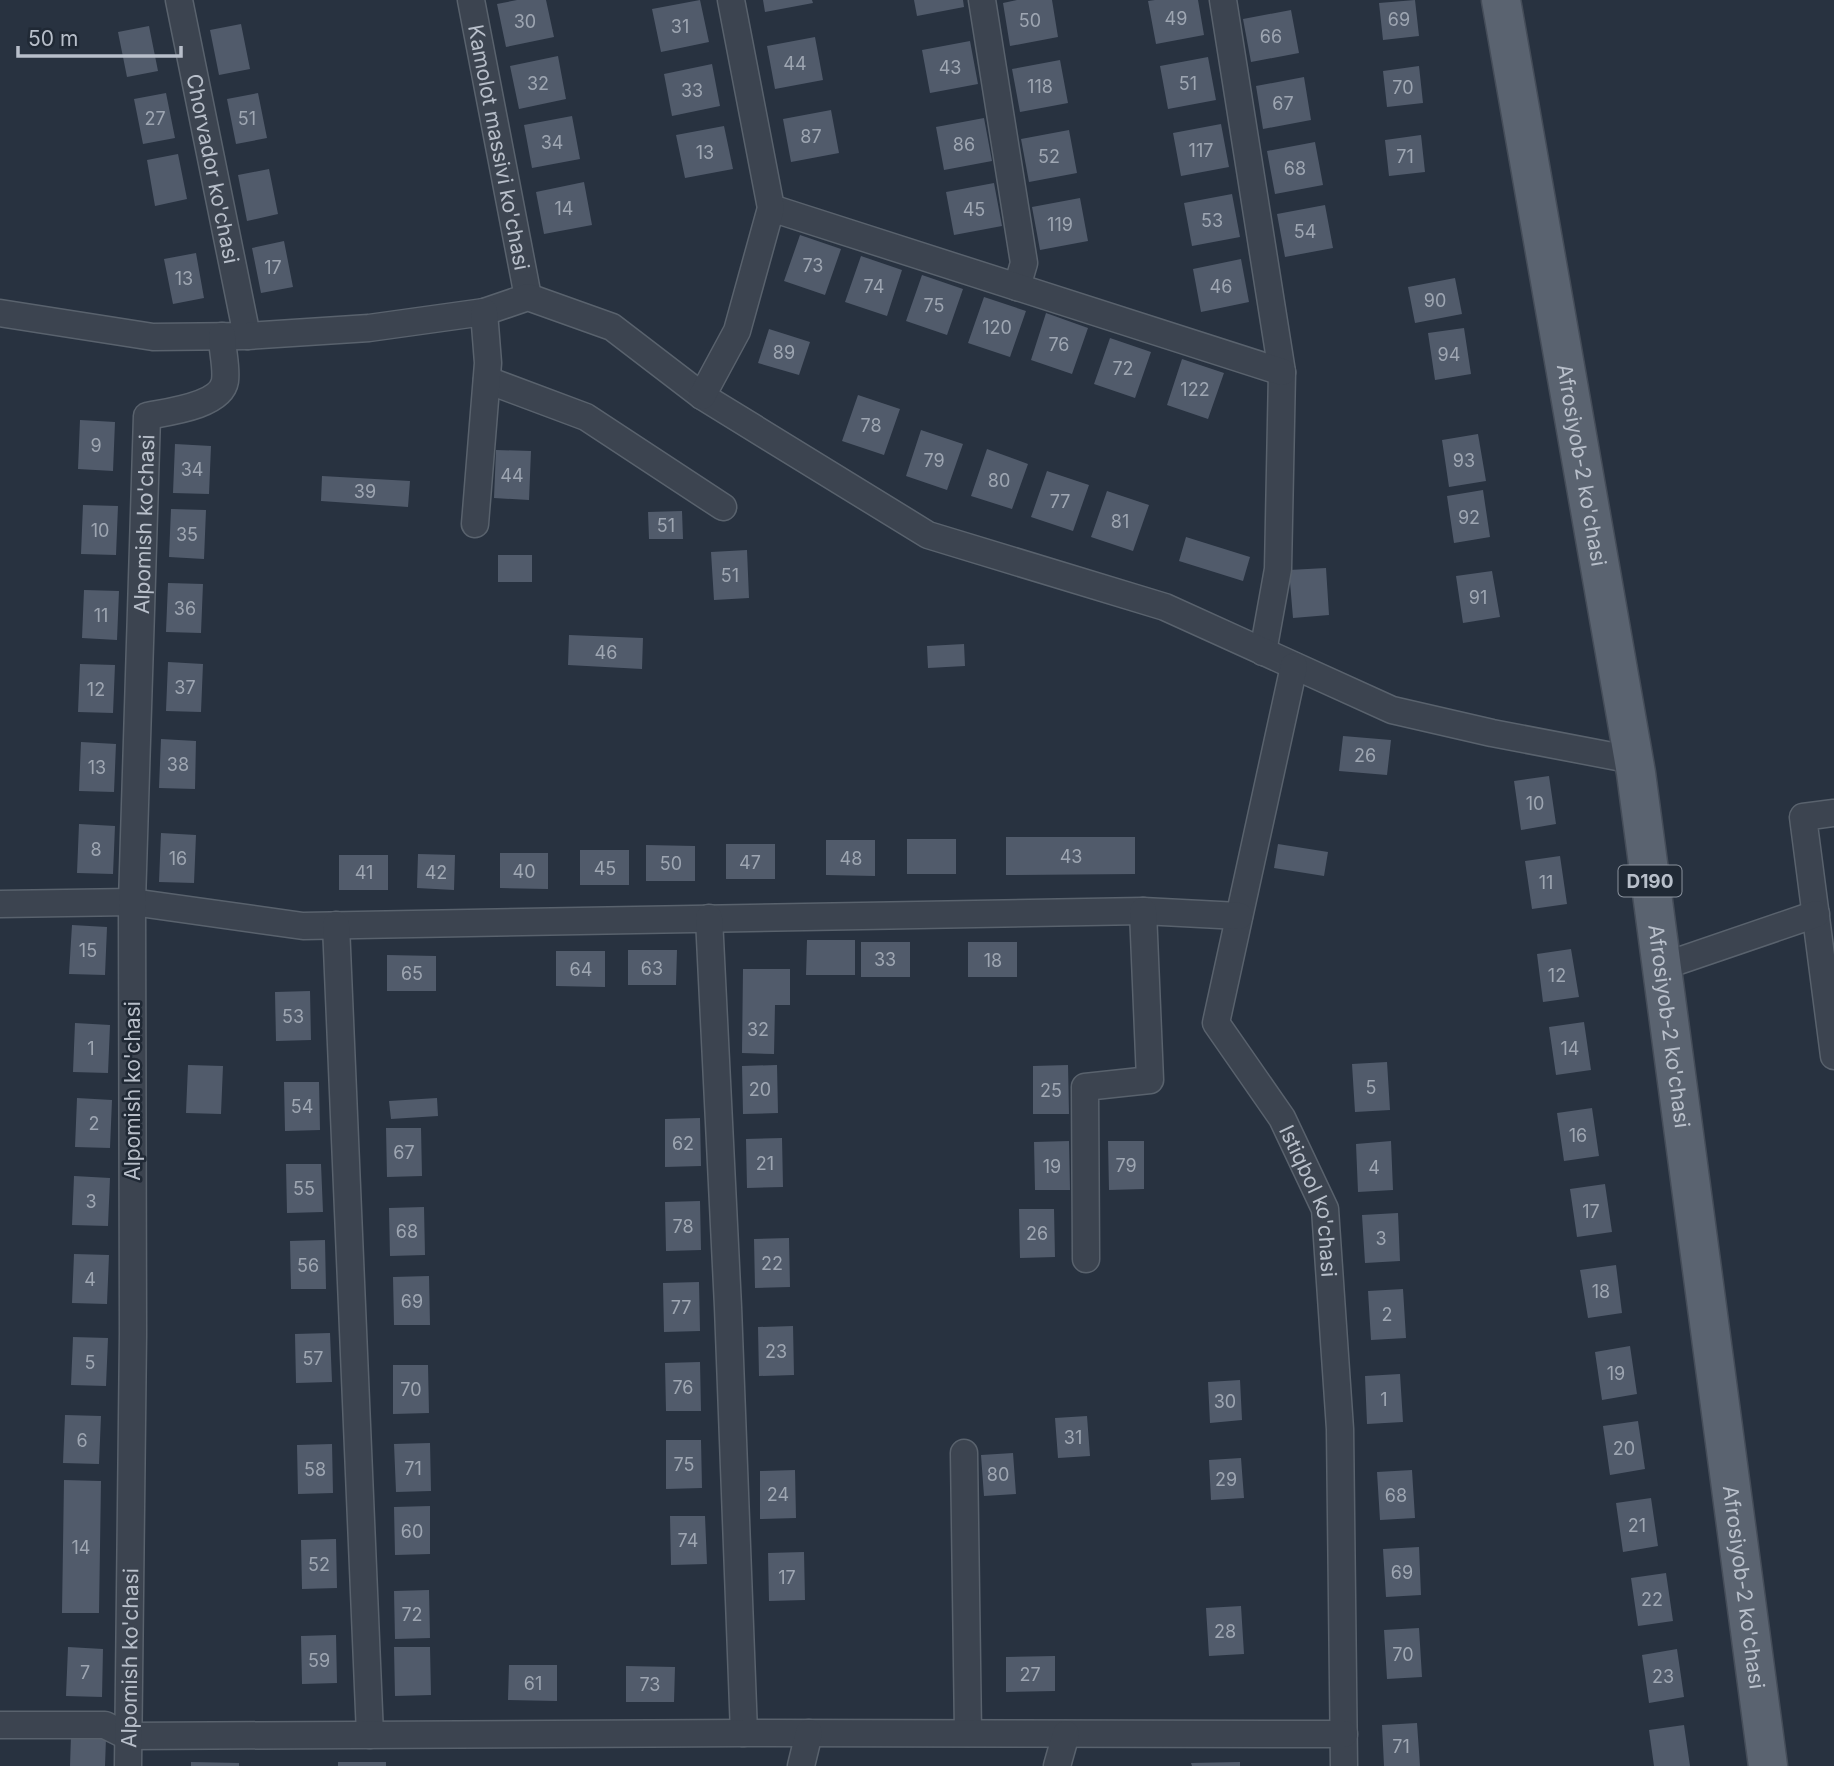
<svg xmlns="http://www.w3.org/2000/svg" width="1834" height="1766" font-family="Inter,sans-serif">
  <rect width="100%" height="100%" fill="#283240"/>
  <path fill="#515b6b" d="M517 0H546L554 37 506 47 497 4Z
    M700 0 709 42 661 52 652 9Z
    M763 0H812L813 3 765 12Z
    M914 0H963L964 7 917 16Z
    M1017 0H1052L1058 37 1010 46 1003 3Z
    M1155 0H1198L1204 35 1156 44 1148 1Z
    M1415 0 1419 36 1383 40 1379 3Z
    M1291 10 1299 53 1251 62 1243 19Z
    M241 24 250 69 219 75 210 30Z
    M149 26 158 71 127 77 118 32Z
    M815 37 823 80 775 89 767 46Z
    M970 41 978 84 930 93 922 50Z
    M558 56 566 99 519 109 510 66Z
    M1208 57 1216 100 1168 109 1160 66Z
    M1060 60 1068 103 1020 112 1012 69Z
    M712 64 720 106 672 116 664 74Z
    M1419 66 1423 103 1387 107 1383 71Z
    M1304 77 1311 120 1263 129 1256 86Z
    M166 93 175 138 143 144 134 99Z
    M258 93 267 138 236 144 227 99Z
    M831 110 839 153 791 162 783 119Z
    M572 116 580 159 532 168 524 125Z
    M984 118 992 161 944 170 936 127Z
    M1221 124 1229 167 1181 176 1173 133Z
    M724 126 733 169 685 178 676 135Z
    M1069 130 1077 173 1029 182 1021 139Z
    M1421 135 1425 172 1389 176 1385 140Z
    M1315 142 1323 185 1275 194 1267 151Z
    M178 154 187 199 155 206 147 160Z
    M269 169 278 214 247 221 238 175Z
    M584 182 592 225 544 234 536 192Z
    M994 183 1002 226 954 235 946 192Z
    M1232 194 1240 237 1192 246 1184 203Z
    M1080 198 1088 241 1040 250 1032 207Z
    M1325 205 1333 248 1285 257 1277 214Z
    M800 235 841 249 825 295 784 281Z
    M284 241 293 287 261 293 252 248Z
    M196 253 204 298 173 304 164 259Z
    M861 256 902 270 887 316 845 302Z
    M1241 259 1249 302 1201 312 1193 269Z
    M922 275 963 289 947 335 906 321Z
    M1455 278 1462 314 1415 323 1408 287Z
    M984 297 1026 311 1010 357 968 343Z
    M1046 313 1088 328 1072 374 1031 360Z
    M1464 328 1471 374 1435 380 1428 333Z
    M769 329 810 342 799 375 758 363Z
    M1110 338 1151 352 1135 398 1094 384Z
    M1182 359 1224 373 1208 419 1167 405Z
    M858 395 900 409 884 455 842 441Z
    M80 420 115 422 113 471 78 469Z
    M921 430 963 444 947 490 906 476Z
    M1478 434 1486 481 1449 487 1442 440Z
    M175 444 211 446 209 494 173 493Z
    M987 449 1028 464 1012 509 971 496Z
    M496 450 531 451 529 500 494 498Z
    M1047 471 1089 485 1073 531 1031 517Z
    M322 476 410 481 408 507 321 501Z
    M1483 490 1490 537 1454 543 1447 496Z
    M1107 491 1149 505 1133 551 1091 537Z
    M83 505 118 506 116 555 81 554Z
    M171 509 206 510 204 559 169 557Z
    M682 511 683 539H649L648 512Z
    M1186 537 1250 557 1243 581 1179 561Z
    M747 550 749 598 714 600 711 552Z
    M498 555H532V582H498Z
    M1326 568 1329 615 1293 618 1289 570Z
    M1492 571 1500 617 1463 623 1456 576Z
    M168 583 203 584 201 633 166 632Z
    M84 590 119 591 117 640 82 638Z
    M569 635 643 638 642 669 568 665Z
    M964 644 965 666 928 668 927 646Z
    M168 662 203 664 201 712 166 711Z
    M80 664 115 665 113 713 78 712Z
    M1343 736 1391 740 1387 775 1339 771Z
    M161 739 196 741 195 789 159 788Z
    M81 742 116 744 114 792 79 791Z
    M1549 776 1556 824 1521 830 1514 781Z
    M79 824 115 826 113 874 77 873Z
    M161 833 196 835 194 883 159 882Z
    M1006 837H1135V874L1006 875Z
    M907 839H956V874H907Z
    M826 840H875V876L826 875Z
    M726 844H775V879H726Z
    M1278 844 1328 852 1324 876 1274 868Z
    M646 845 695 846V881H646Z
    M580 850H629V885H580Z
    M500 853H548V889L500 888Z
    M418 854 455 855 454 890 417 888Z
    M339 855H388V890H339Z
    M1560 856 1567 904 1532 909 1525 861Z
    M72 925 107 927 105 975 69 974Z
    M807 940H855V975H806Z
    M861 942H910V977H861Z
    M968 942H1017V977H968Z
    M1571 949 1579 997 1543 1002 1537 954Z
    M628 950H677L676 985H628Z
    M556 951H605V987L556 986Z
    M387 955 436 956V991H387Z
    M743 969H790V1005H775L774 1054 742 1053Z
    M310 991 311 1040 276 1041 275 992Z
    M1584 1022 1591 1070 1556 1075 1549 1027Z
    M75 1023 110 1025 108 1073 73 1072Z
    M1387 1062 1390 1110 1355 1112 1352 1064Z
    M188 1065 223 1066 221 1114 186 1113Z
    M777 1065 778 1113 743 1114 742 1066Z
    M1068 1065 1069 1114H1033V1066Z
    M284 1082H319L320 1130 285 1131Z
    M77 1098 112 1100 110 1148 75 1147Z
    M437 1098 438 1116 391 1119 389 1101Z
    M1592 1108 1599 1156 1564 1161 1557 1113Z
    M700 1118 701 1166 665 1167V1119Z
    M386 1128H421L422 1176 387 1177Z
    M782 1138 783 1187 747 1188 746 1139Z
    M1069 1141 1070 1190H1035L1034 1142Z
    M1108 1141H1144V1189L1109 1190Z
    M1391 1141 1393 1190 1358 1192 1356 1144Z
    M286 1164H321L323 1212 287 1213Z
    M74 1176 110 1178 108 1226 72 1225Z
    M1605 1184 1612 1232 1577 1237 1570 1189Z
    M700 1201 701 1250 666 1251 665 1202Z
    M424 1207 425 1255 390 1256 389 1208Z
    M1019 1209H1054L1055 1257 1020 1258Z
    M1398 1213 1400 1261 1365 1263 1362 1215Z
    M789 1238 790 1287 755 1288 754 1239Z
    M325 1240 326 1289H291L290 1241Z
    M74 1254 109 1255 107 1304 72 1303Z
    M1616 1265 1622 1313 1588 1318 1580 1270Z
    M429 1276 430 1325H394L393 1277Z
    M699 1282 700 1331 664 1332 663 1283Z
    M1403 1289 1406 1338 1371 1340 1368 1291Z
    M793 1326 794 1375 759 1376 758 1327Z
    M330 1333 332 1382 296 1383 295 1334Z
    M73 1337 108 1338 106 1386 71 1385Z
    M1630 1346 1637 1394 1602 1400 1595 1352Z
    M700 1362 701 1411H666L665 1363Z
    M393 1365H428L429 1413 393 1414Z
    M1400 1374 1403 1422 1367 1424 1365 1376Z
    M1240 1380 1242 1420 1210 1423 1208 1382Z
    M65 1415 101 1416 99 1464 63 1463Z
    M1087 1416 1090 1456 1058 1458 1055 1418Z
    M1638 1421 1645 1469 1610 1475 1603 1426Z
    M666 1440H701L702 1488 666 1489Z
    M430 1443 431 1491 396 1492 394 1444Z
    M332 1444 333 1493 298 1494 297 1445Z
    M1013 1453 1016 1494 984 1496 981 1455Z
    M1241 1458 1244 1498 1211 1500 1209 1460Z
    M795 1470 796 1518 760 1519V1471Z
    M1412 1470 1415 1518 1380 1520 1377 1472Z
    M64 1480 101 1481 99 1613H62Z
    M1651 1498 1658 1546 1623 1552 1616 1503Z
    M430 1506V1554L395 1555 394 1507Z
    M670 1516H705L707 1564 671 1565Z
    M336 1539 337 1588 302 1589 301 1540Z
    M1419 1547 1421 1595 1386 1597 1383 1549Z
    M804 1552 805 1600 769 1601 768 1553Z
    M1666 1573 1673 1621 1638 1626 1631 1578Z
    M429 1590 430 1638 395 1639 394 1591Z
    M1241 1606 1244 1654 1209 1656 1206 1608Z
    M1419 1628 1422 1677 1387 1679 1384 1630Z
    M336 1635 337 1683 302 1684 301 1636Z
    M68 1647 103 1649 102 1697 66 1696Z
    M394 1647H430L431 1695 395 1696Z
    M1677 1649 1684 1697 1649 1703 1642 1655Z
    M1055 1656V1691L1006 1692V1657Z
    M509 1665H557V1701L508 1700Z
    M626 1666 675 1667 674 1702H626Z
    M1417 1723 1420 1766H1384L1382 1725Z
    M1684 1725 1690 1766H1654L1649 1730Z
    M71 1736 106 1738 105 1766H70Z
    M191 1762 239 1763V1766H191Z
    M338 1762H386V1766H338Z
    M1240 1762V1766H1192L1191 1763Z"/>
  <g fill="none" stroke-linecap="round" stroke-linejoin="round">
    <defs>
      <g id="minor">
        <path id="s1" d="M179 0 247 336"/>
        <path id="s2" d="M471 0 528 297"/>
        <path d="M982 0 1024 263 1017 287"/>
        <path d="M1223 0 1282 372 1278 569 1263 652"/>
        <path d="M771 208 1282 372"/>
        <path d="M0 313 153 337 247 336 369 328 484 312 528 297 612 327 702 396 928 535 1165 607 1392 710 1492 733 1633 760"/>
        <path d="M487 380 586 417 723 507"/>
        <path d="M702 396 737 331 771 208 731 0"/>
        <path d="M475 524 488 363 484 312"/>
        <path id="s3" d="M1294 666 1216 1023 1282 1118 1325 1209 1340 1429 1344 1766"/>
        <path d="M1834 813 1803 817 1834 1056"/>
        <path d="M0 904 132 902 303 926 1143 911 1239 916"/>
        <path d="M709 918 728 1307 744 1733"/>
        <path d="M336 925 370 1735"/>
        <path d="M1661 967 1816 914"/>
        <path d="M1086 1259 1085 1087 1150 1080 1143 911"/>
        <path d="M964 1453 968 1733"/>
        <path d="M0 1725H105L127 1736 744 1733 1344 1734"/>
        <path id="s4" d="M128 1766 133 1334 132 902 147 416C167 412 221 406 225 381 227 367 222 350 222 336"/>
        <path d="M801 1766 809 1733"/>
        <path d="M1057 1766 1066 1734"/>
      </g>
      <g id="primary">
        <path id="s5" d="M1501 0 1636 773 1768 1766"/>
      </g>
    </defs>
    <use href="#minor" stroke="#59626d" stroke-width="29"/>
    <use href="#primary" stroke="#454d59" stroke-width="41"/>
    <use href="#minor" stroke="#3c4450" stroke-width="26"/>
    <use href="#primary" stroke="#5a6370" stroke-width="38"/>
  </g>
  <g text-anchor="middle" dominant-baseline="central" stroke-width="5" stroke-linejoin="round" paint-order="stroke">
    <g font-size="18" fill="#9ea6b2">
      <text x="1176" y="18">49</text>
      <text x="1399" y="19">69</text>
      <text x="1030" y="20">50</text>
      <text x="525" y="21">30</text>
      <text x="680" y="26">31</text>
      <text x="1271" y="36">66</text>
      <text x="795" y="63">44</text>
      <text x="950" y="67">43</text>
      <text x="538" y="83">32</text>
      <text x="1188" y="83">51</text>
      <text x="1040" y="86">118</text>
      <text x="1403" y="87">70</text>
      <text x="692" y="90">33</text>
      <text x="1283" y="103">67</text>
      <text x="155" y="118">27</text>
      <text x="247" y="118">51</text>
      <text x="811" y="136">87</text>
      <text x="552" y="142">34</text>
      <text x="964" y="144">86</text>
      <text x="1201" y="150">117</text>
      <text x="705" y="152">13</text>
      <text x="1049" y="156">52</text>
      <text x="1405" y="156">71</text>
      <text x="1295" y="168">68</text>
      <text x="564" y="208">14</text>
      <text x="974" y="209">45</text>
      <text x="1212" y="220">53</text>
      <text x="1060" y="224">119</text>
      <text x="1305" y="231">54</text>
      <text x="813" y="265">73</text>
      <text x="273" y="267">17</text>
      <text x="184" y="278">13</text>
      <text x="874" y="286">74</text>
      <text x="1221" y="286">46</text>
      <text x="1435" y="300">90</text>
      <text x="934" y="305">75</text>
      <text x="997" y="327">120</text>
      <text x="1059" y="344">76</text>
      <text x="784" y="352">89</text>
      <text x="1449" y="354">94</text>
      <text x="1123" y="368">72</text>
      <text x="1195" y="389">122</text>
      <text x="871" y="425">78</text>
      <text x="96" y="445">9</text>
      <text x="934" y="460">79</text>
      <text x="1464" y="460">93</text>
      <text x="192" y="469">34</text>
      <text x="512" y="475">44</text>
      <text x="999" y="480">80</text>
      <text x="365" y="491">39</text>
      <text x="1060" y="501">77</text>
      <text x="1469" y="517">92</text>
      <text x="1120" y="521">81</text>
      <text x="666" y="525">51</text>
      <text x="100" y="530">10</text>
      <text x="187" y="534">35</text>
      <text x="730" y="575">51</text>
      <text x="1478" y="597">91</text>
      <text x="185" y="608">36</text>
      <text x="101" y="615">11</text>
      <text x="606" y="652">46</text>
      <text x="185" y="687">37</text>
      <text x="96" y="689">12</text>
      <text x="1365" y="755">26</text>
      <text x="178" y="764">38</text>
      <text x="97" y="767">13</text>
      <text x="1535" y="803">10</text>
      <text x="96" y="849">8</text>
      <text x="1071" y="856">43</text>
      <text x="178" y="858">16</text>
      <text x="851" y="858">48</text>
      <text x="750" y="862">47</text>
      <text x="671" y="863">50</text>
      <text x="605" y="868">45</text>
      <text x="524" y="871">40</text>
      <text x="364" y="872">41</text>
      <text x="436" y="872">42</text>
      <text x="1546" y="882">11</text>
      <text x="88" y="950">15</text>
      <text x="885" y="959">33</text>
      <text x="993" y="960">18</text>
      <text x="652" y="968">63</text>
      <text x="581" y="969">64</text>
      <text x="412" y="973">65</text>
      <text x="1557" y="975">12</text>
      <text x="293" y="1016">53</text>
      <text x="758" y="1029">32</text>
      <text x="91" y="1048">1</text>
      <text x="1570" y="1048">14</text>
      <text x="1371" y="1087">5</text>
      <text x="760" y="1089">20</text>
      <text x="1051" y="1090">25</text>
      <text x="302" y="1106">54</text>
      <text x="94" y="1123">2</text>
      <text x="1578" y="1135">16</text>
      <text x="683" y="1143">62</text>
      <text x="404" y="1152">67</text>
      <text x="765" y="1163">21</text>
      <text x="1126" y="1165">79</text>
      <text x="1052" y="1166">19</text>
      <text x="1374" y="1167">4</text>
      <text x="304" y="1188">55</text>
      <text x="91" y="1201">3</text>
      <text x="1591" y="1211">17</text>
      <text x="683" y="1226">78</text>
      <text x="407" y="1231">68</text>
      <text x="1037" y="1233">26</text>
      <text x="1381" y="1238">3</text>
      <text x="772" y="1263">22</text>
      <text x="308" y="1265">56</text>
      <text x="90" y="1279">4</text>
      <text x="1601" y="1291">18</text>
      <text x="412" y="1301">69</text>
      <text x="681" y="1307">77</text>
      <text x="1387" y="1314">2</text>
      <text x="776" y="1351">23</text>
      <text x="313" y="1358">57</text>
      <text x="90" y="1362">5</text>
      <text x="1616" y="1373">19</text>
      <text x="683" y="1387">76</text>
      <text x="411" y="1389">70</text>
      <text x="1384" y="1399">1</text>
      <text x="1225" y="1401">30</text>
      <text x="1073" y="1437">31</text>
      <text x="82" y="1440">6</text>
      <text x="1624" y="1448">20</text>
      <text x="684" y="1464">75</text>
      <text x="413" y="1468">71</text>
      <text x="315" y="1469">58</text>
      <text x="998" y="1474">80</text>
      <text x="1226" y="1479">29</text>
      <text x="778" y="1494">24</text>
      <text x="1396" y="1495">68</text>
      <text x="1637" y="1525">21</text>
      <text x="412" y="1531">60</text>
      <text x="688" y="1540">74</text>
      <text x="81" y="1547">14</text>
      <text x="319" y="1564">52</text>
      <text x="1402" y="1572">69</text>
      <text x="787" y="1577">17</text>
      <text x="1652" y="1599">22</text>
      <text x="412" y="1614">72</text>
      <text x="1225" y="1631">28</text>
      <text x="1403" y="1654">70</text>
      <text x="319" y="1660">59</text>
      <text x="85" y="1672">7</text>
      <text x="1030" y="1674">27</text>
      <text x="1663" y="1676">23</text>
      <text x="533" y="1683">61</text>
      <text x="650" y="1684">73</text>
      <text x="1401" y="1746">71</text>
    </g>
    <rect fill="#202935" stroke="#8a929d" stroke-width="2" x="1618.5" y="865.5" width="63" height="31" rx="5"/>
    <g font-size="19" font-weight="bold" fill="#b8bfca">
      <text x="1650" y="881">D190</text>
    </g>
    <g font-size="21" fill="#b8bfca" stroke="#202935">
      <text stroke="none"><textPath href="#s2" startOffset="150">Kamolot massivi ko'chasi</textPath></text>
      <text stroke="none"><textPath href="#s1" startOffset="172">Chorvador ko'chasi</textPath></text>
      <text stroke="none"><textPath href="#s5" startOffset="472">Afrosiyob-2 ko'chasi</textPath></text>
      <text stroke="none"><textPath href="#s4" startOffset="1242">Alpomish ko'chasi</textPath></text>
      <text stroke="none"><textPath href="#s5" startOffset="1040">Afrosiyob-2 ko'chasi</textPath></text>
      <text transform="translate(132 1091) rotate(-90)">Alpomish ko'chasi</text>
      <text stroke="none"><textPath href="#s3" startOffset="570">Istiqbol ko'chasi</textPath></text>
      <text stroke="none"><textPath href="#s5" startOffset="1606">Afrosiyob-2 ko'chasi</textPath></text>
      <text stroke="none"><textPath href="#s4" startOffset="108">Alpomish ko'chasi</textPath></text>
    </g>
  </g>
  <path d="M18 46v10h163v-10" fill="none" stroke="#b8bfca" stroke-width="3.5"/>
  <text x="28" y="46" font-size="21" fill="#b8bfca" stroke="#202935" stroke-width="5" paint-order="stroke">50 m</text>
</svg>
